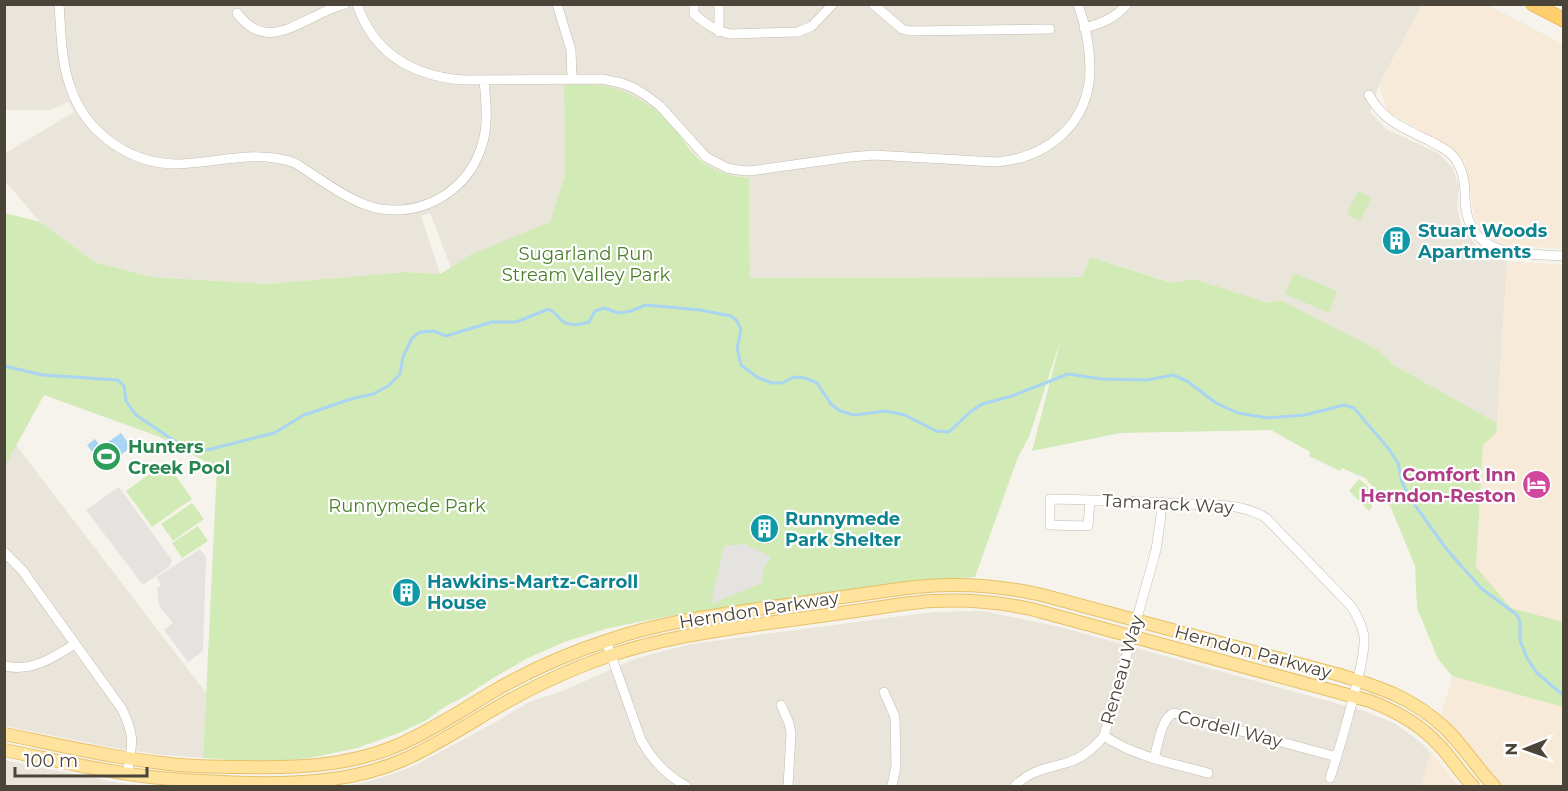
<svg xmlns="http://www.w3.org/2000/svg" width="1568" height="791" font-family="Montserrat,sans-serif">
  <rect width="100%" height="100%" fill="#f6f3ec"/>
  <path fill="#eae5da" d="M5 5H1422L1379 85 1370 112 1386 129 1438 153 1453 168 1459 187 1457 205 1461 225 1479 249 1507 261 1497 423 1394 365 1378 350 1268 303 1195 279 1173 283 1090 257 1082 277 750 278 749 178 726 174 715 170 705 163 693 152 675 128 645 102 627 93 597 85H564L565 175 550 223 451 268 430 213 421 216 440 274 405 272 267 284 151 277 95 262 40 222 5 181 4 154 74 112 68 102 51 110H5Z
    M16 445 206 693 203 758 163 755 109 747 5 726 4 466Z
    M984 611 1060 627 1364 711 1394 723 1419 741 1432 754 1424 786H345L371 781 412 767 492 724 531 701 560 692 637 658 691 644 933 612Z
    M4 760 119 783 151 786H5Z"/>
  <path fill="#f7ead8" d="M1422 5H1488L1563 44V249L1507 245 1487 238 1475 221 1465 162 1448 146 1388 112 1379 86Z
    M1507 261 1563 265V622L1511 608 1476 568 1483 444 1496 433Z
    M1452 676 1563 707V786H1500L1441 716Z
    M1430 751 1459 786H1421Z"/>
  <path fill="#d2eab5" d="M564 85C575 85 586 84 597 85 621 87 645 100 663 116 675 126 682 140 692 152 707 169 727 176 749 178L750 278 1082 277 1090 257 1172 283 1195 279 1268 303 1280 300 1378 350 1394 365 1497 423 1496 433 1483 445 1476 567 1511 608 1563 622V707L1452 676 1438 659 1417 608 1415 566 1391 508 1365 478 1342 468 1340 471 1309 456 1310 452 1271 430 1120 433 1032 451 1061 339 1029 437 1018 457 975 577 931 580 664 617 609 628 564 642 528 658 493 678 467 695 446 706 425 721 399 733 357 748 310 758 286 760 249 761 203 758 217 468 160 437 44 395 5 466V213L40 222 95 262 151 277 267 284 405 272 440 274 470 255 550 222 565 175Z
    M1358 191 1371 198 1360 221 1347 214Z
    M1294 273 1337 291 1329 313 1285 294Z
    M166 462 192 499 152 527 126 491Z
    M1359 479 1372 490V507L1369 511 1349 491Z
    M192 503 204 519 173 541 161 524Z
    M198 526 208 541 182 558 172 543Z"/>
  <path fill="#e5e3e0" d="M119 487 172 560 170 566 143 585 86 510Z
    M745 544 771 557 764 567 762 583 711 604 724 546Z
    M200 549 206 557 203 651 188 662 164 630 173 623 159 606 157 588 161 585 157 577Z"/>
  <path fill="#a9d4f2" d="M121 433 131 447 104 468 87 445 95 439 101 447Z"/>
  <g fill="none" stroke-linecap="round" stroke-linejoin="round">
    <path stroke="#a9d4f2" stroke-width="3" d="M4 366 43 375 118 380 124 386 126 401 136 415 182 446 207 450 274 433 304 415 351 399 373 394 388 386 400 374 403 357 412 338 420 332 434 331 446 336 492 322H516L549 309C555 312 556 314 560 319 568 327 579 325 589 322L595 311 605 308 618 313 631 311 646 305 700 310 731 316 737 321 741 330 737 348 741 365 757 377 772 383H782L794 377 805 378 817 383 831 404 840 411 854 415 886 411 905 415 936 431 949 432 970 412 982 404 1012 396 1068 374 1102 379 1147 380 1173 375 1187 381 1216 403 1238 413 1268 418 1305 415 1344 405 1354 408 1388 448 1398 463 1402 482 1409 497 1448 551 1482 589 1517 615 1520 622V641L1527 658 1537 673 1564 696"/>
    <defs>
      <path id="minor" d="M59 4C61 31 61 61 70 86 85 132 129 164 177 164 218 163 255 149 295 163 316 176 343 197 366 205 413 222 466 195 481 148 489 127 486 102 484 80
        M357 4C374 54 413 76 463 80L602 79 621 83 634 88 647 96 660 106 706 157 727 168 738 170 750 171 850 157 874 155 996 162C1048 158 1090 123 1090 68 1090 47 1085 24 1078 4
        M557 4 571 50 572 79
        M694 4V14C705 23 715 31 730 34L798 32 812 26 833 4
        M719 4V32
        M873 4 902 29 910 31 1050 29
        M237 13C262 47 288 29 318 15 326 10 336 7 345 4
        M1084 28C1101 24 1116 18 1127 4
        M1369 95C1384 122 1404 128 1430 141 1437 145 1444 148 1450 153 1462 164 1465 180 1465 196 1465 258 1517 253 1564 256
        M1090 500 1088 526 1050 525V499C1095 500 1140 501 1185 504 1212 505 1242 503 1266 518L1351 606C1357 615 1362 625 1364 636 1365 649 1362 661 1359 674 1351 709 1341 744 1330 778
        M4 552 22 570 122 709C136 738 132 744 127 774
        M606 641 641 740C652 760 666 775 686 786
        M4 666C32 672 53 658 75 644
        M884 692 895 717 896 766 892 786
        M781 705 789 723 791 734 788 786
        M1104 736C1136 757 1171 763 1208 773
        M1154 759C1158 745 1161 718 1174 713L1337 757
        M1015 786C1031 770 1045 769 1066 763 1081 759 1094 748 1104 736L1156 550 1161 516V502"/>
      <path id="major" d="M4 734C59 745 114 758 170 764 195 767 220 767 245 767 297 768 348 766 396 746 431 731 462 710 494 691 530 670 569 653 609 640 655 624 703 617 751 610 800 603 849 596 899 589 947 582 994 584 1042 595L1340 675C1382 688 1413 698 1446 729 1464 747 1477 768 1494 786
        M4 750C50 759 96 770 143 776 178 781 214 782 250 783 301 784 355 781 403 760 437 745 468 724 501 705 533 687 568 670 603 658 656 639 712 631 768 623 813 617 858 611 903 604 946 598 988 600 1031 609L1370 701C1396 711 1421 725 1440 746 1452 759 1461 774 1473 786"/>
      <path id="highway" d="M1533 4 1564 20"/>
    </defs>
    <use href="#minor" stroke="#c2bbae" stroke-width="10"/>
    <use href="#major" stroke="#e6c16a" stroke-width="14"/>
    <use href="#highway" stroke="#e0a43c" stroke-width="15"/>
    <use href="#minor" stroke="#fff" stroke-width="9"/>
    <use href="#major" stroke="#ffe39c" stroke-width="12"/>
    <use href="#highway" stroke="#ffcf6e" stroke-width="14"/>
  </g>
  <defs>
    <symbol id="building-disc" viewBox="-11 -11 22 22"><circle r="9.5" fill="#0f9aa8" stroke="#fff"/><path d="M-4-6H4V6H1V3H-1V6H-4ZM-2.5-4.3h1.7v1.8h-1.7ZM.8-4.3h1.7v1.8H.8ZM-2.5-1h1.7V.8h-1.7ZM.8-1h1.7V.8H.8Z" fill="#fff"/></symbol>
    <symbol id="stadium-disc" viewBox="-11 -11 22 22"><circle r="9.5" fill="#2e9e5b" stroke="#fff"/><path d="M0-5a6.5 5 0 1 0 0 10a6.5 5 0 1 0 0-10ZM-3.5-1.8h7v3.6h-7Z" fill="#fff"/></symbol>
    <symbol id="hotel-disc" viewBox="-11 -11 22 22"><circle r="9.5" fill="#d1479c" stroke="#fff"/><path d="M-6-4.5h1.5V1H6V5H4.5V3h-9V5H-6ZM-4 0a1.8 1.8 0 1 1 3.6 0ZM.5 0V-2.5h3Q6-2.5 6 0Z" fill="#fff"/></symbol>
  </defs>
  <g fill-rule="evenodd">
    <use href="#building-disc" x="1380" y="224" width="33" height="33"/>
    <use href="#stadium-disc" x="90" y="440" width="33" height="33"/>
    <use href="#hotel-disc" x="1520" y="468" width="33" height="33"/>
    <use href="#building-disc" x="748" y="512" width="33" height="33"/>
    <use href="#building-disc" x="390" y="576" width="33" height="33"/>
  </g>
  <g text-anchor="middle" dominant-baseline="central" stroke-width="4.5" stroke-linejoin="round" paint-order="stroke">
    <g font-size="18" font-weight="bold" fill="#0d838f" stroke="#fff" text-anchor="start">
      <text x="1418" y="231">Stuart Woods<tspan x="1418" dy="21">Apartments</tspan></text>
      <text x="785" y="519">Runnymede<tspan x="785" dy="21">Park Shelter</tspan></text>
      <text x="427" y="582">Hawkins-Martz-Carroll<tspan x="427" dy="21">House</tspan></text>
    </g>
    <g font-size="18" fill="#4a7f2a" stroke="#fff">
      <text x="586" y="254">Sugarland Run<tspan x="586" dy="21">Stream Valley Park</tspan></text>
      <text x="407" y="506">Runnymede Park</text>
    </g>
    <g font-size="18" font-weight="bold" fill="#27864d" stroke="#fff" text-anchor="start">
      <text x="128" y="447">Hunters<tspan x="128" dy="21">Creek Pool</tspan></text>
    </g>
    <g font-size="18" font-weight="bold" fill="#b23c85" stroke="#fff" text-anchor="end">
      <text x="1516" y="475">Comfort Inn<tspan x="1516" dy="21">Herndon-Reston</tspan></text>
    </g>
    <g font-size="18" fill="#4b4439" stroke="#fff">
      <text transform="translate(1168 504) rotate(3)">Tamarack Way</text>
      <text transform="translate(759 610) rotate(-9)">Herndon Parkway</text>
      <text transform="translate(1253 652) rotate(15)">Herndon Parkway</text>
      <text transform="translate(1122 670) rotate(-74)">Reneau Way</text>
      <text transform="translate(1230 729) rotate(14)">Cordell Way</text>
    </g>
  </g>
  <rect width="1568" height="791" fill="none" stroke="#4b4439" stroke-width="12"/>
  <g transform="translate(1526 749) rotate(269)" stroke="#ffffff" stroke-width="4.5" paint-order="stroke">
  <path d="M0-4.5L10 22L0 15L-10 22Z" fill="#4b4439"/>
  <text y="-9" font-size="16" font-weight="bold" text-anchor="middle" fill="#4b4439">N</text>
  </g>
  <path d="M15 767v9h132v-9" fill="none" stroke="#4b4439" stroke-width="3"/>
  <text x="24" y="767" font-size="18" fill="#4b4439" stroke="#ffffff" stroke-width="4.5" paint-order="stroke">100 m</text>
</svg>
